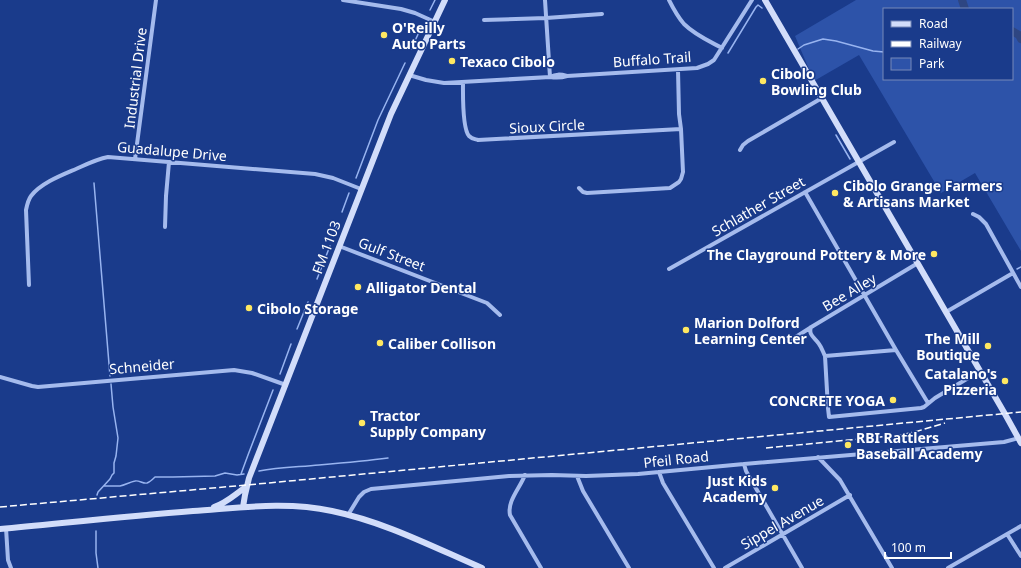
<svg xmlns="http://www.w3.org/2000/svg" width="1021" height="568" font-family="'Noto Sans',sans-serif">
  <rect width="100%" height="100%" fill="#1a3b8b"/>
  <path fill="#2d53a9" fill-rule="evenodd" d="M856 0H1021V251L975 173 941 193 859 55 814 81 795 36ZM884 9H1012V79H884Z"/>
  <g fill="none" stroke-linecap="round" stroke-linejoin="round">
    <path stroke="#98b4f0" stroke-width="1.5" d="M430 10 435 0
      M411 49 422 26
      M798 49 804 45 823 39 836 41 873 51 884 52
      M728 53 756 7 758 5 762 8
      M836 135 850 159
      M356 178 378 120 405 63
      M94 183 110 376
      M342 212 349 193
      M335 231 337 226
      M1017 269 1021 267
      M317 279 330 246
      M297 329 308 302
      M280 374 291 344
      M259 471C279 467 299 467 319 465 342 463 365 461 388 458
      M241 474 248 455 273 390
      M104 486C109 486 115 486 120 486 125 485 130 482 135 481 139 480 143 484 147 483 150 482 153 479 155 477H173L215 476 225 473 237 475 244 474
      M97 495 98 492 110 479 112 475 114 473V463L116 456 118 438 113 407 111 384
      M96 531V553L98 568"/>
    <path stroke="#2e4682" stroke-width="8" d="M962 0 965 9
      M1012 31 1019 35 1021 39"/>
    <path stroke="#a5bbed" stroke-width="4" d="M343 0 401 9 415 13 435 22
      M545 0 550 77
      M669 0C673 8 678 17 684 24 695 35 709 41 722 48
      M484 20 546 18 602 14
      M409 75 426 80 444 83 550 77C556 78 561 78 567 76L697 68 708 64 714 60 752 0
      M550 77C556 74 560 74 567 76
      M463 82C463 94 462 128 469 136 472 139 475 139 478 140L681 129
      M740 150 743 145 748 141 822 98
      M135 159 156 0
      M579 188 583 192 587 193 670 188 679 182 681 179 683 172 681 129 679 114 678 70
      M805 192 896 350 928 403
      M973 214 979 217 986 224 1021 287
      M165 227 166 196 169 162
      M339 246 487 303 500 315
      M669 269 894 142
      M29 285 26 210C27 205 28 200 31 196 41 183 62 175 76 169 87 164 97 159 108 157L315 174 333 178 361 189
      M946 312 1013 273
      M811 327C808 335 815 338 819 344 822 348 823 352 825 356L828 408 829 417 921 408 924 407 935 398 980 371
      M791 340 813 326 918 263
      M825 356 896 350
      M0 377 32 386 38 387 234 370 252 373 286 385
      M818 457 840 480 892 568
      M744 464 746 471 802 568
      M659 472 663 483 714 568
      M525 475C520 488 507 501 510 515L541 568
      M577 476 583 491 629 568
      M348 515 359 497 364 492 371 489 509 476 552 475 586 476 638 474 744 464 1004 442 1019 438
      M6 528 8 560 11 568
      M1007 534 1021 556
      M725 568 850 495
      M948 568 1021 526"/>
    <path stroke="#d2ddfa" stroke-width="6" d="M765 0 1005 414 1021 443
      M214 507C228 502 235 494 246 487
      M243 507 245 495 249 478 391 114 445 0
      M0 529C64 523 129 516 193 511 239 508 286 501 332 511 385 522 433 547 482 568"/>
    <path stroke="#fff" stroke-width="1.5" stroke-dasharray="7 3" stroke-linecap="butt" d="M766 448 901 435 918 431 945 423
      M0 507 247 485 1021 412"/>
  </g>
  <g fill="#ffe861" stroke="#1a3b8b" stroke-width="1.5">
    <circle cx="384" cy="35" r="4"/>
    <circle cx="452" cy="61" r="4"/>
    <circle cx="763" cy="81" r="4"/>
    <circle cx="835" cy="193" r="4"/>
    <circle cx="934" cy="254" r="4"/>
    <circle cx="358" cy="287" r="4"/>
    <circle cx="249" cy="308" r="4"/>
    <circle cx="686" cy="330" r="4"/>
    <circle cx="380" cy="343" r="4"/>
    <circle cx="988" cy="346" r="4"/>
    <circle cx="1005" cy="381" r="4"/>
    <circle cx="893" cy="400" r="4"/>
    <circle cx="362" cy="423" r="4"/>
    <circle cx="848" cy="445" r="4"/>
    <circle cx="775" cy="488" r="4"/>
  </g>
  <g text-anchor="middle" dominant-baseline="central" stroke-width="3" stroke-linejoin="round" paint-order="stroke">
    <g font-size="14" font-weight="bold" fill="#fff" stroke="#1a3b8b" text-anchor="start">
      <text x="392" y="27">O'Reilly<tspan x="392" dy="16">Auto Parts</tspan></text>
      <text x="460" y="61">Texaco Cibolo</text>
      <text x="771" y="73">Cibolo<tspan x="771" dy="16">Bowling Club</tspan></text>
      <text x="843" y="185">Cibolo Grange Farmers<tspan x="843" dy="16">&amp; Artisans Market</tspan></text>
      <text x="926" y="254" text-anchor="end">The Clayground Pottery &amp; More</text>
      <text x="366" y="287">Alligator Dental</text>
      <text x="257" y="308">Cibolo Storage</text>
      <text x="694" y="322">Marion Dolford<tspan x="694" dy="16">Learning Center</tspan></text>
      <text x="980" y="338" text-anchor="end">The Mill<tspan x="980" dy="16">Boutique</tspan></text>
      <text x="388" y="343">Caliber Collison</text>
      <text x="997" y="373" text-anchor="end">Catalano's<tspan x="997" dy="16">Pizzeria</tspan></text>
      <text x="885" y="400" text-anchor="end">CONCRETE YOGA</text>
      <text x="370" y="415">Tractor<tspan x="370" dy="16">Supply Company</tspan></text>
      <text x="856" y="437">RBI Rattlers<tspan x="856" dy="16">Baseball Academy</tspan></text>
      <text x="767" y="480" text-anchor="end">Just Kids<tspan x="767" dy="16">Academy</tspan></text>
    </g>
    <g font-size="14" fill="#fff" stroke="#1a3b8b">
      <text transform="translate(652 59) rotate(-4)">Buffalo Trail</text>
      <text transform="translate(135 78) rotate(-83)">Industrial Drive</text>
      <text transform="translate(547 126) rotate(-3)">Sioux Circle</text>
      <text transform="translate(172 151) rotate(5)">Guadalupe Drive</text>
      <text transform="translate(758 206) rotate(-30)">Schlather Street</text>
      <text transform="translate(326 247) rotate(-69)">FM 1103</text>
      <text transform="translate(392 254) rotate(21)">Gulf Street</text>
      <text transform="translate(849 292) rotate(-31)">Bee Alley</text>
      <text transform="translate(142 366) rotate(-5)">Schneider</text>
      <text transform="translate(676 459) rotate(-6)">Pfeil Road</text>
      <text transform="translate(782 522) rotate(-30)">Sippel Avenue</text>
    </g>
  </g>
  <rect x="883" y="8" width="130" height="72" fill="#1a3b8b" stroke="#7689b9"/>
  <rect x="891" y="21" width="20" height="6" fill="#d2ddfa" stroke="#7689b9"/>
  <text x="919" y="28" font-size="12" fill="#ffffff">Road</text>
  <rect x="891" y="41" width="20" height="6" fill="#ffffff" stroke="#7689b9"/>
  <text x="919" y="48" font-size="12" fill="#ffffff">Railway</text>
  <rect x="891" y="58" width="20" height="12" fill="#2d53a9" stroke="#7689b9"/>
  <text x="919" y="68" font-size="12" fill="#ffffff">Park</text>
  <path d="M885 552v6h66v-6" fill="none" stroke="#ffffff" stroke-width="2"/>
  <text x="891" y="552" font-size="12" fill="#ffffff" stroke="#1a3b8b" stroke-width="3" paint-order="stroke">100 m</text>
</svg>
